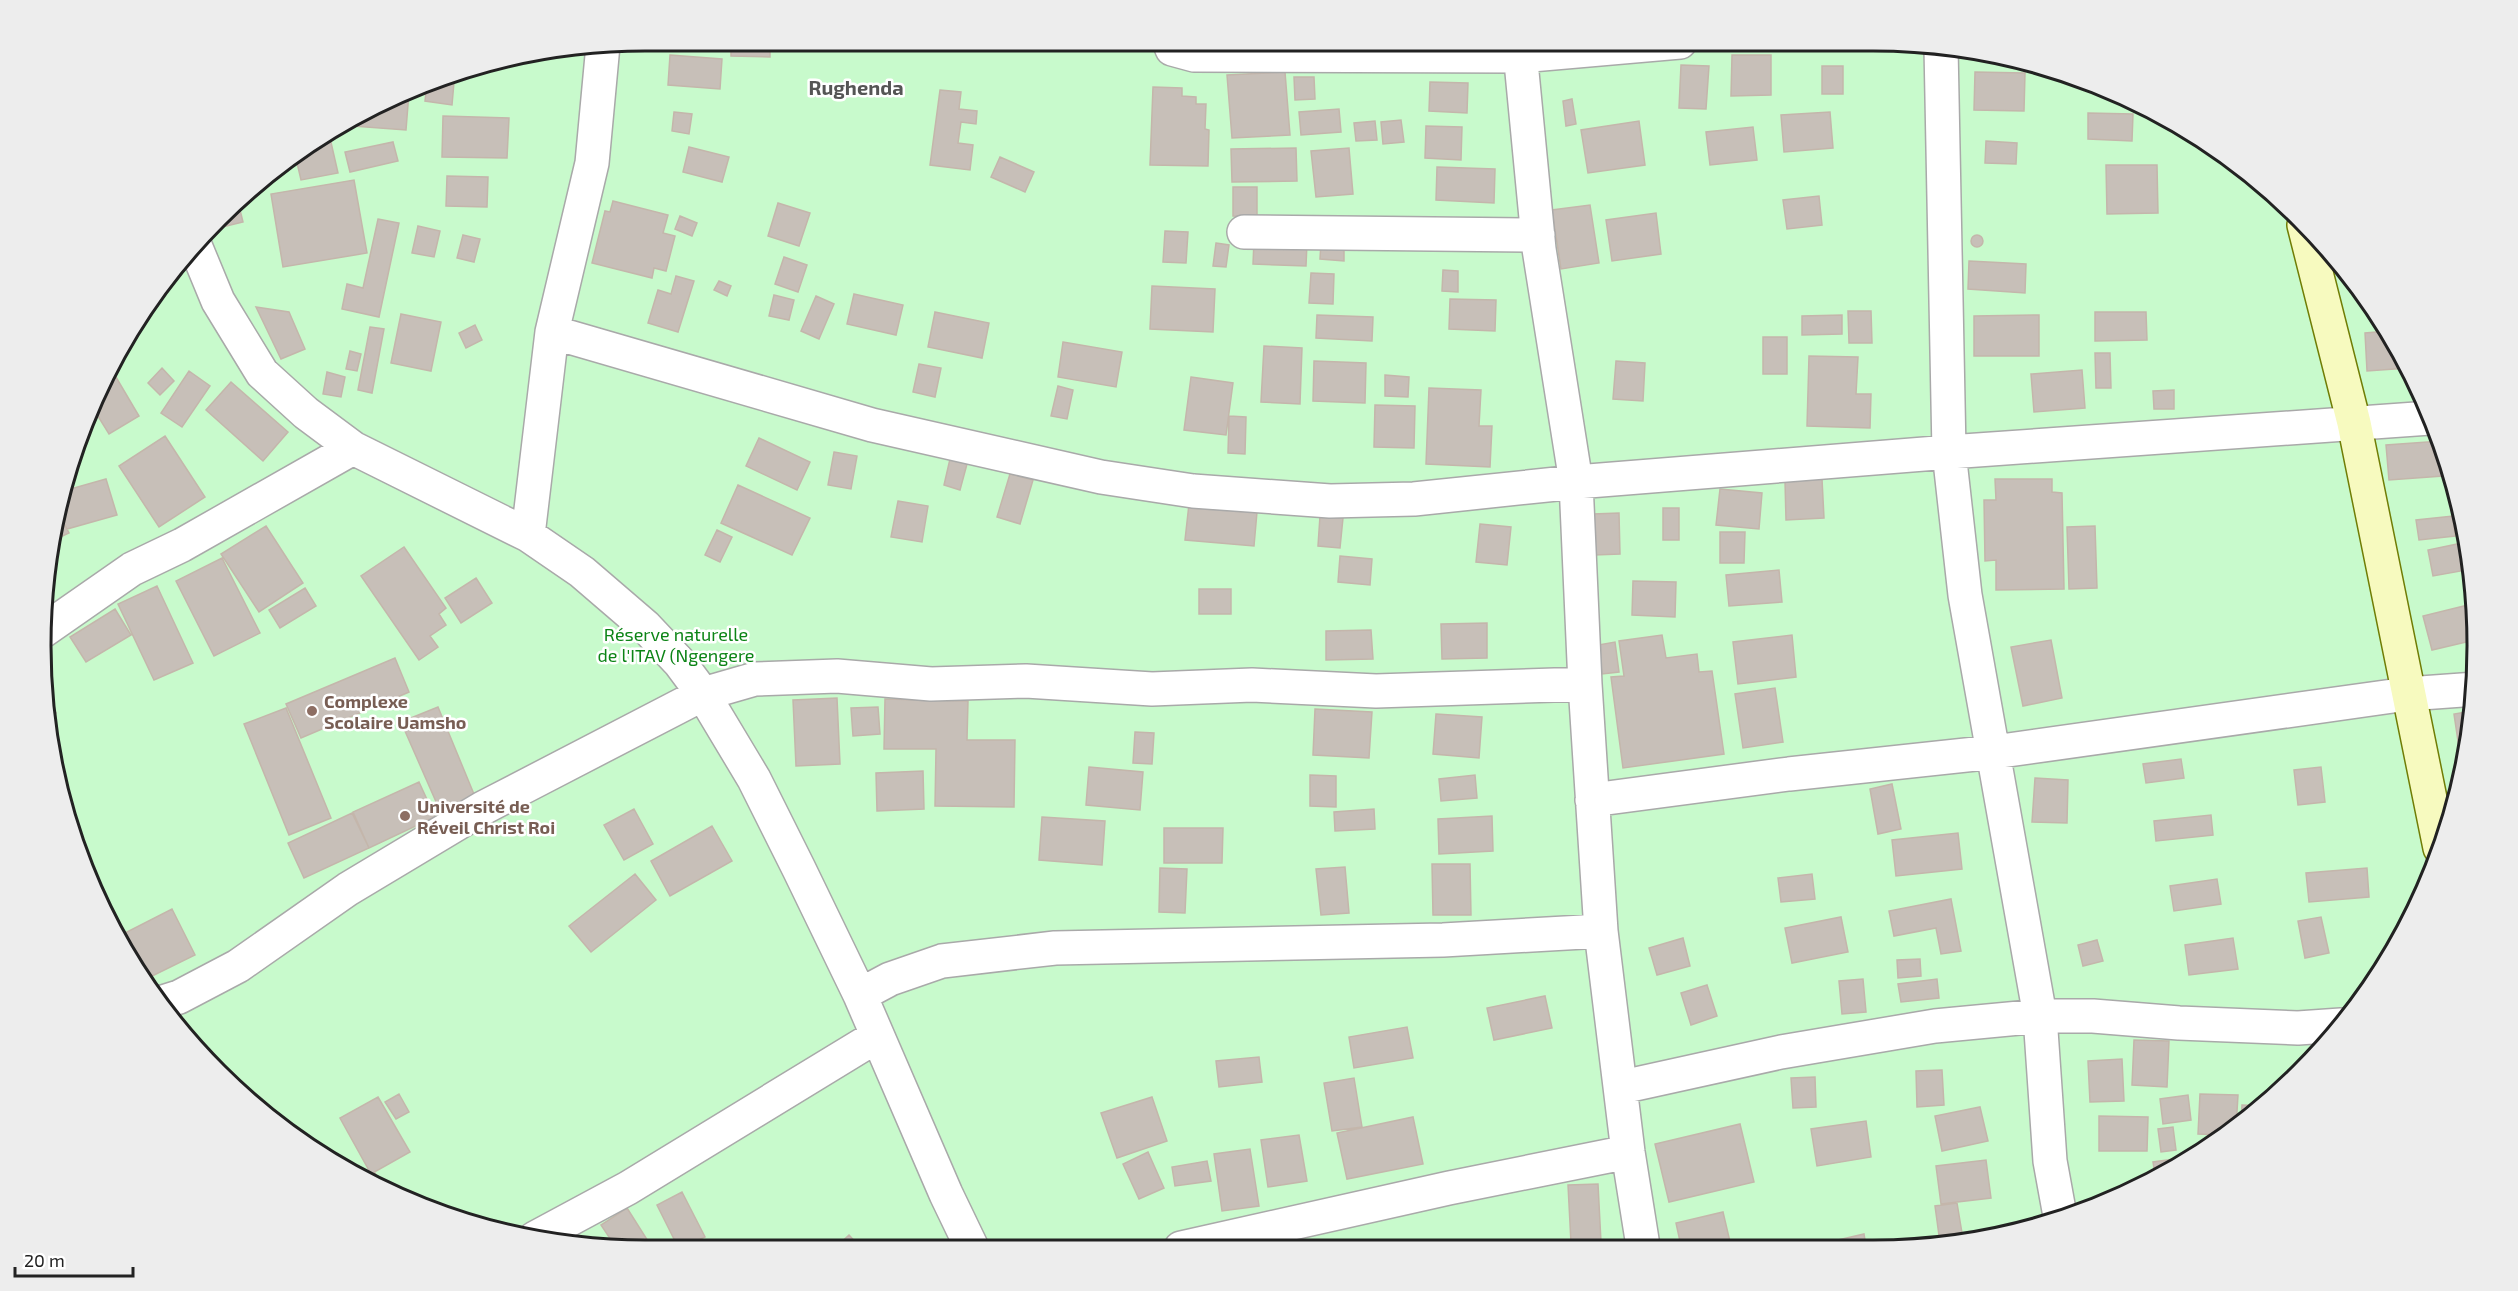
<svg xmlns="http://www.w3.org/2000/svg" width="2518" height="1291" font-family="'Exo 2',sans-serif">
  <rect width="100%" height="100%" fill="#f2efe9"/>
  <path fill="#c8facc" d="M645 41 1912 42 2029 61 2140 103 2241 165 2327 246 2396 343 2445 451 2472 566 2476 685 2457 802 2415 913 2328 1044 2241 1126 2104 1205 1952 1245 606 1249 489 1230 378 1188 309 1148 218 1074 143 982 103 913 61 802 46 724 42 606 52 527 86 414 122 343 190 247 277 166 343 121 451 73 528 52Z"/>
  <path fill="#c7bfb8" stroke="#c4b6ab" stroke-width="1.5" d="M731 41H770V57L731 56Z
    M670 55 722 59 720 89 668 85Z
    M1732 55H1771V95L1731 96Z
    M1681 65 1709 66 1706 109 1679 108Z
    M1822 66H1843V94H1822Z
    M455 71 452 105 425 101 427 83Z
    M1285 72 1290 135 1232 138 1227 75Z
    M1975 72 2025 73 2024 111 1974 110Z
    M1294 77H1314L1315 99 1295 100Z
    M1430 82 1468 83 1467 113 1429 111Z
    M1153 87 1182 88V96L1196 97V104H1206L1205 129 1209 130 1208 166 1150 165Z
    M940 90 961 92 959 109 977 111 976 124 961 122 958 143 973 145 970 170 930 165Z
    M409 92 406 130 338 125 343 121Z
    M1572 99 1576 124 1566 126 1563 101Z
    M1339 109 1341 132 1301 135 1299 112Z
    M674 112 692 114 689 134 672 131Z
    M1830 112 1833 148 1784 152 1781 115Z
    M2088 113 2133 114 2132 141 2088 139Z
    M443 116 509 118 507 158 442 157Z
    M1401 120 1404 142 1383 144 1381 122Z
    M1375 121 1377 140 1356 141 1354 123Z
    M1639 121 1645 165 1588 173 1581 130Z
    M1426 126 1462 127 1461 160 1425 158Z
    M1753 127 1757 160 1710 165 1706 132Z
    M330 138 338 173 301 180 295 154 314 141Z
    M1986 141 2017 143 2016 164 1985 163Z
    M393 142 398 161 350 172 345 152Z
    M689 147 729 157 722 182 683 172Z
    M1296 148 1297 181 1232 182 1231 149Z
    M1349 148 1353 194 1316 197 1311 151Z
    M1000 157 1034 172 1025 192 991 177Z
    M2106 165H2157L2158 213 2107 214Z
    M1437 167 1495 169 1494 203 1436 200Z
    M447 176 488 177 487 207 446 206Z
    M354 180 367 253 283 267 271 194Z
    M1233 187H1257V217L1233 216Z
    M1819 196 1822 225 1787 229 1783 200Z
    M613 201 668 215 663 233 675 236 666 271 654 268 652 278 592 263 605 211 610 212Z
    M238 202 243 222 222 227 220 219Z
    M778 203 810 213 799 246 768 236Z
    M1590 205 1599 263 1561 269 1552 210Z
    M1656 213 1661 254 1612 261 1606 220Z
    M680 216 697 223 692 236 675 229Z
    M378 219 399 223 379 317 342 309 347 284 363 288Z
    M418 226 440 231 434 257 412 253Z
    M1165 231 1188 232 1186 263 1163 262Z
    M463 235 480 239 474 262 457 258Z
    M1971 241a6 6 0 1 1 12 0a6 6 0 1 1-12 0Z
    M1254 241 1307 243 1306 266 1253 264Z
    M1321 242 1344 244V261L1320 259Z
    M1216 243 1229 245 1226 267 1213 266Z
    M784 257 807 265 798 292 775 284Z
    M1969 261 2026 264 2025 293 1968 289Z
    M1443 270 1458 271V292L1442 291Z
    M1311 273 1334 274 1333 304 1309 303Z
    M676 276 694 281 678 332 648 323 658 290 671 294Z
    M719 281 731 286 727 296 714 290Z
    M1152 286 1215 289 1213 332 1150 329Z
    M854 294 903 305 896 335 847 324Z
    M774 295 794 300 789 320 769 316Z
    M816 296 834 304 819 339 801 331Z
    M1450 299 1496 300 1495 331 1449 329Z
    M256 307 289 312 305 349 281 359Z
    M1848 311H1871L1872 343H1849Z
    M935 312 989 323 982 358 928 347Z
    M2095 312H2146L2147 340 2095 341Z
    M401 314 441 322 431 371 391 363Z
    M1317 315 1373 317 1372 341 1316 338Z
    M1842 315V334L1802 335V316Z
    M2039 315V356H1974V316Z
    M475 325 482 340 466 348 459 333Z
    M370 327 384 329 372 393 358 390Z
    M2388 331 2396 343 2408 368 2367 371 2365 333Z
    M1763 337H1787V374H1763Z
    M1063 342 1122 352 1116 387 1058 377Z
    M1264 346 1302 348 1300 404 1261 402Z
    M350 351 361 354 357 371 346 369Z
    M2095 353H2110L2111 388H2096Z
    M1809 356 1858 357 1856 394H1871L1870 428 1807 426Z
    M1314 361 1366 363 1365 403 1313 401Z
    M1616 361 1645 363 1643 401 1613 399Z
    M919 364 941 368 935 397 913 392Z
    M110 367 139 416 109 434 91 405Z
    M162 368 174 381 160 395 148 383Z
    M2082 370 2085 408 2034 412 2031 374Z
    M189 371 210 386 182 427 161 413Z
    M327 372 345 377 341 397 323 394Z
    M1385 375 1409 377 1408 397 1385 396Z
    M1191 377 1233 383 1226 435 1184 430Z
    M231 382 288 432 263 461 206 410Z
    M1058 386 1073 390 1067 419 1051 416Z
    M1429 388 1481 390 1479 426H1492L1490 467 1426 464Z
    M2174 390V409H2154L2153 391Z
    M1375 405 1415 406 1414 448 1374 447Z
    M1229 416 1246 417 1245 454 1228 453Z
    M165 436 205 497 159 527 119 466Z
    M759 438 810 462 797 490 746 466Z
    M2441 441 2443 476 2389 480 2386 445Z
    M834 452 857 456 851 489 828 485Z
    M950 459 967 464 960 490 944 485Z
    M1010 474 1033 480 1020 524 997 517Z
    M106 479 117 515 67 529 57 510 63 491Z
    M1822 479 1824 518 1786 520 1785 481Z
    M1995 479H2052V492L2062 493 2064 589 1996 590V560L1985 561 1984 500H1996Z
    M738 485 810 518 792 555 721 523Z
    M1720 489 1762 493 1759 529 1716 525Z
    M898 501 928 506 922 542 891 537Z
    M1189 504 1257 512 1254 546 1185 540Z
    M1663 508H1679V540H1663Z
    M57 510 69 533 50 542 52 527Z
    M1619 513 1620 554 1594 555 1593 514Z
    M1320 516 1343 518 1340 548 1318 546Z
    M2453 516 2455 536 2419 540 2416 520Z
    M1480 524 1511 527 1507 565 1476 562Z
    M266 526 303 583 259 612 221 554Z
    M2095 526 2097 588 2069 589 2067 527Z
    M717 530 732 537 720 562 705 555Z
    M1720 532H1745L1744 563H1720Z
    M2467 542 2472 569 2433 576 2428 550Z
    M404 547 446 608 439 614 446 625 430 636 438 647 419 660 361 576Z
    M1340 556 1372 559 1370 585 1338 582Z
    M222 558 260 633 214 656 176 581Z
    M1779 570 1782 602 1729 606 1726 575Z
    M476 578 492 603 461 623 445 598Z
    M1633 581 1676 582 1675 617 1632 615Z
    M157 586 193 663 154 680 118 604Z
    M305 588 316 606 280 628 269 610Z
    M1199 589H1231V614H1199Z
    M2472 604 2475 640 2432 650 2423 616Z
    M115 609 131 635 86 662 70 637Z
    M1487 623V658L1442 659 1441 624Z
    M1371 630 1373 659 1326 660V631Z
    M1662 635 1666 658 1697 654 1699 672 1712 671 1724 754 1623 768 1611 677 1624 676 1619 641Z
    M1792 635 1796 677 1738 684 1733 642Z
    M2051 640 2062 698 2023 706 2011 647Z
    M1615 642 1619 672 1602 674 1598 645Z
    M395 658 409 692 301 738 286 704Z
    M1775 688 1783 742 1743 748 1735 694Z
    M45 695 56 713 45 719Z
    M837 698 840 764 796 766 793 700Z
    M885 699 968 701 967 740H1015L1014 807 935 806 936 749H884Z
    M438 707 476 799 441 813 401 722Z
    M878 707 880 734 853 736 851 708Z
    M286 708 331 818 289 835 244 724Z
    M1315 709 1372 712 1369 758 1313 755Z
    M2472 711 2466 747 2459 748 2454 714Z
    M1436 714 1482 717 1479 758 1433 754Z
    M1135 732 1154 733 1152 764 1133 763Z
    M2181 759 2184 778 2146 783 2143 764Z
    M1089 767 1143 772 1140 810 1086 805Z
    M2321 767 2325 802 2298 805 2294 770Z
    M923 771 924 809 877 811 876 773Z
    M1310 775 1336 776V807L1310 806Z
    M1475 775 1477 798 1441 801 1439 779Z
    M2035 778 2068 780 2067 823 2032 822Z
    M419 782 435 817 369 848 353 812Z
    M1892 784 1901 829 1878 834 1870 789Z
    M634 809 653 844 624 860 604 825Z
    M1374 809 1375 829 1335 831 1334 812Z
    M352 813 369 848 304 878 288 843Z
    M2211 815 2213 835 2156 841 2154 821Z
    M1492 816 1493 851 1439 854 1438 819Z
    M1042 817 1105 821 1102 865 1039 860Z
    M712 826 732 861 670 896 651 861Z
    M1164 828H1223L1222 863H1164Z
    M1958 833 1962 869 1896 876 1892 840Z
    M1432 864H1470L1471 915H1433Z
    M1345 867 1349 913 1321 915 1316 869Z
    M1160 868 1187 869 1185 913 1159 912Z
    M2367 868 2369 897 2309 902 2306 873Z
    M635 874 656 900 591 952 569 926Z
    M1812 874 1815 899 1781 902 1778 878Z
    M2217 879 2221 904 2174 911 2170 886Z
    M1951 899 1961 951 1941 954 1936 928 1894 936 1889 911Z
    M172 909 195 955 142 981 117 937Z
    M1841 917 1848 952 1792 963 1785 928Z
    M2321 917 2329 953 2305 958 2298 921Z
    M1683 938 1690 966 1657 975 1649 948Z
    M2233 938 2238 969 2189 975 2185 945Z
    M2097 940 2103 961 2083 966 2078 945Z
    M1920 959 1921 976 1898 978 1897 960Z
    M1863 979 1866 1012 1842 1014 1839 981Z
    M1937 979 1939 998 1901 1002 1898 984Z
    M1707 985 1717 1016 1691 1025 1681 993Z
    M1545 996 1552 1028 1494 1040 1487 1008Z
    M1407 1027 1413 1058 1354 1068 1349 1037Z
    M2134 1040 2169 1041 2167 1087 2132 1085Z
    M1259 1057 1262 1082 1219 1087 1216 1061Z
    M2122 1059 2124 1101 2090 1102 2088 1061Z
    M1942 1070 1944 1105 1917 1107 1916 1071Z
    M1815 1077 1816 1107 1793 1108 1791 1078Z
    M1354 1078 1362 1127 1332 1131 1324 1083Z
    M399 1094 409 1112 396 1119 385 1102Z
    M2200 1094 2238 1095 2236 1128 2224 1135 2198 1134Z
    M2188 1095 2191 1120 2163 1124 2160 1099Z
    M378 1097 410 1152 371 1174 340 1118Z
    M1152 1097 1167 1141 1117 1158 1101 1113Z
    M2242 1105 2262 1106 2241 1125Z
    M1980 1107 1988 1141 1942 1151 1935 1116Z
    M2099 1116 2148 1117 2147 1151H2099Z
    M1413 1117 1423 1164 1347 1179 1337 1133Z
    M1866 1121 1871 1157 1817 1166 1811 1129Z
    M1740 1124 1754 1182 1669 1202 1655 1144Z
    M2173 1127 2176 1150 2161 1152 2158 1129Z
    M1299 1135 1307 1181 1268 1187 1261 1140Z
    M1250 1149 1259 1206 1222 1211 1214 1154Z
    M1148 1152 1164 1188 1139 1199 1123 1164Z
    M2174 1159 2175 1163 2155 1175 2153 1162Z
    M1986 1160 1991 1198 1941 1204 1936 1166Z
    M1207 1161 1211 1181 1175 1186 1172 1167Z
    M375 1173 384 1190H383L362 1179Z
    M1598 1184 1601 1242 1571 1243 1568 1185Z
    M682 1192 705 1237 679 1249 657 1205Z
    M1957 1203 1963 1239 1940 1243 1935 1206Z
    M627 1208 653 1249H617L601 1225Z
    M1723 1212 1731 1246H1681L1676 1223Z
    M1864 1234 1866 1246H1816V1245Z
    M849 1235 861 1248 834 1249Z"/>
  <g fill="none" stroke-linecap="round" stroke-linejoin="round">
    <defs>
      <path id="street" d="M1169 41 1172 49 1194 55 1519 56 1680 42
        M1519 41 1539 249 1576 482 1585 684 1601 931 1628 1152 1643 1246
        M1941 47 1949 452 1965 595 2040 1016 2050 1161 2060 1216
        M1244 232 1538 235
        M194 243 218 301 262 373 306 413 353 448 528 535 582 572 646 627 680 663 703 694 754 779 799 869 860 995 946 1194 972 1248
        M552 332 872 425 1101 477 1193 491 1330 501 1414 499 1576 482 1949 452 2430 418
        M528 535 552 332 592 163 603 45
        M43 631 132 569 182 545 353 448
        M1592 800 1789 774 1994 752 2407 694 2476 689
        M860 995 890 979 942 961 1055 948 1443 940 1601 931
        M160 1003 179 997 238 966 348 889 483 808 703 694 755 679 837 676 931 684 1026 681 1152 689 1252 685 1376 691 1585 684
        M1622 1087 1781 1052 1935 1026 2040 1016H2093L2179 1023 2298 1028 2341 1025
        M535 1238 628 1188 877 1036
        M1181 1248 1449 1188 1628 1152"/>
      <path id="secondary" d="M2304 225 2354 423 2440 848"/>
    </defs>
    <use href="#street" stroke="#a9a9a9" stroke-width="36"/>
    <use href="#secondary" stroke="#707d05" stroke-width="36"/>
    <use href="#street" stroke="#fff" stroke-width="33"/>
    <use href="#secondary" stroke="#f7fabf" stroke-width="33"/>
  </g>
  <g fill="#8d6e63" stroke="#fff" stroke-width="2">
    <circle cx="312" cy="711" r="6"/>
    <circle cx="405" cy="816" r="6"/>
  </g>
  <g text-anchor="middle" dominant-baseline="central" stroke-width="5" stroke-linejoin="round" paint-order="stroke">
    <g font-size="18" fill="#0c8416" stroke="#fff">
      <text x="676" y="634">Réserve naturelle<tspan x="676" dy="21">de l'ITAV (Ngengere</tspan></text>
    </g>
    <g font-size="18" font-weight="bold" fill="#785e54" stroke="#fff" text-anchor="start">
      <text x="324" y="701">Complexe<tspan x="324" dy="21">Scolaire Uamsho</tspan></text>
      <text x="417" y="806">Université de<tspan x="417" dy="21">Réveil Christ Roi</tspan></text>
    </g>
    <g font-size="20" font-weight="bold" fill="#555" stroke="#fff">
      <text x="856" y="87">Rughenda</text>
    </g>
  </g>
  <path d="M0 0H2518V1291H0ZM645 51H1873A594 594 0 0 1 2467 645V646A594 594 0 0 1 1873 1240H645A594 594 0 0 1 51 646V645A594 594 0 0 1 645 51Z" fill="#ededed" fill-rule="evenodd"/>
  <path fill="none" stroke="#222" stroke-width="3" d="M645 51H1873A594 594 0 0 1 2467 645V646A594 594 0 0 1 1873 1240H645A594 594 0 0 1 51 646V645A594 594 0 0 1 645 51Z"/>
  <path d="M15 1267v9h118v-9" fill="none" stroke="#222222" stroke-width="3"/>
  <text x="24" y="1267" font-size="18" fill="#222222" stroke="#ffffff" stroke-width="4.5" paint-order="stroke">20 m</text>
</svg>
